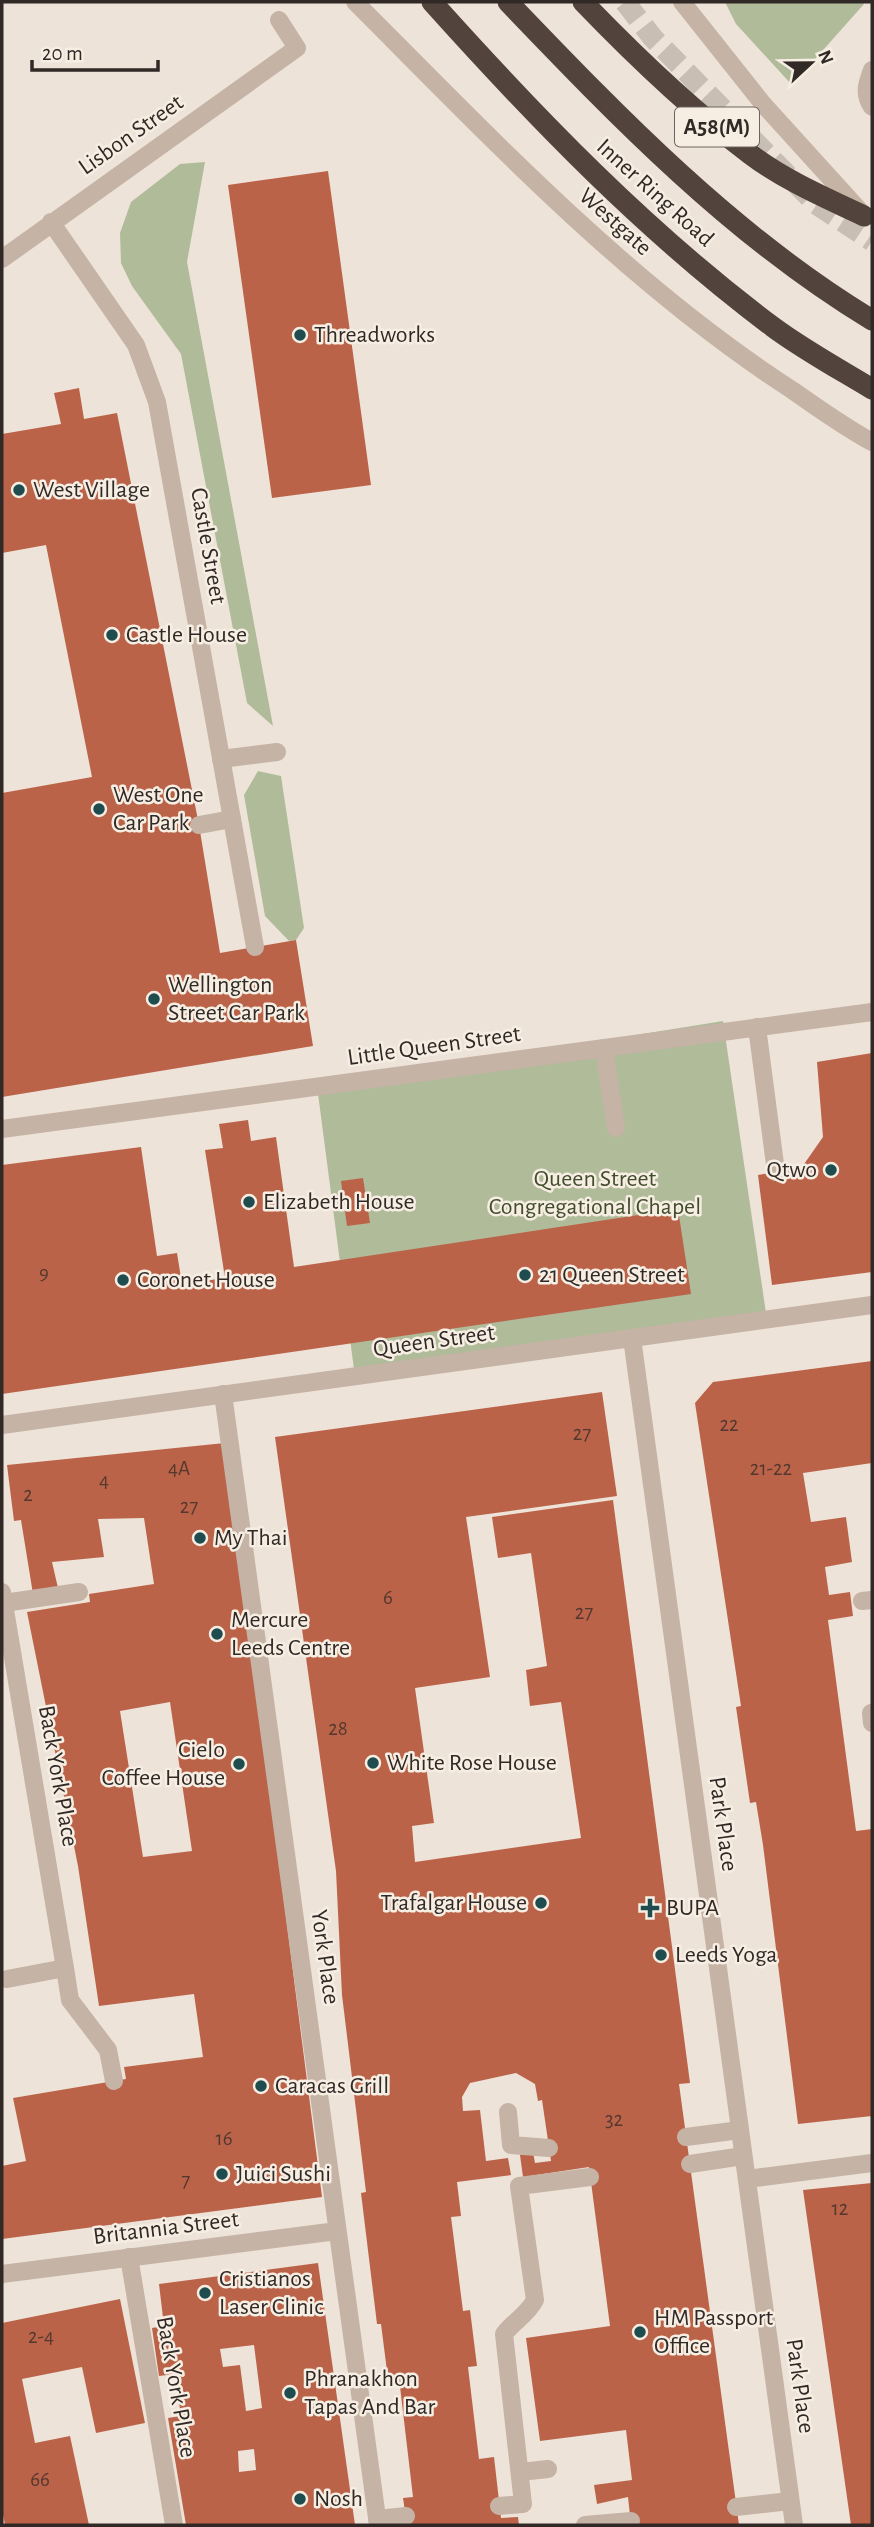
<svg xmlns="http://www.w3.org/2000/svg" width="874" height="2527" font-family="'Alegreya Sans',sans-serif">
  <rect width="100%" height="100%" fill="#eee3d8"/>
  <path fill="#b0bb9a" d="M725 2H863L864 4 792 85 736 24Z
    M205 162 187 262 273 726 247 703 181 354 132 286 121 263 120 233 131 202 180 164Z
    M258 771 281 776 304 928 296 940 289 941 265 916 244 795Z
    M723 1021 767 1320 355 1377 317 1086Z"/>
  <path fill="#bb6349" fill-rule="evenodd" d="M328 171 371 485 272 498 228 185Z
    M79 388 84 419 117 413 199 825 220 953 296 940 313 1046 2 1097V793L92 777 46 545 2 553V434L61 424 54 393Z
    M872 1053V1272L772 1285 758 1175 802 1167 823 1137 817 1062Z
    M248 1120 251 1141 276 1137 294 1267 678 1209 691 1294 2 1394V1165L141 1147 157 1256 177 1253 182 1284 225 1278 205 1150 223 1148 219 1124Z
    M363 1178 370 1223 347 1226 341 1181Z
    M872 1361V1463L803 1473 811 1522 846 1517 852 1562 825 1567 829 1595 850 1592 853 1616 828 1620 856 1831 872 1829V2116L798 2124 763 1845 756 1802 750 1803 736 1707 741 1706 695 1403 713 1382Z
    M602 1392 617 1496 466 1517 490 1677 415 1688 434 1823 412 1826 415 1862 581 1838 561 1702 530 1706 526 1670 547 1666 531 1553 498 1558 492 1517 613 1500 690 2083 679 2084 739 2525H631L628 2497 597 2504 594 2485 632 2480 626 2430 540 2441 526 2338 610 2326 589 2167 523 2177 520 2155 533 2152 535 2163 551 2161 542 2100 538 2101 535 2084 516 2073 470 2083 462 2097 463 2111 480 2110 486 2161 508 2158 511 2175 457 2182 461 2216 451 2217 463 2311 470 2310 477 2366 468 2367 479 2459 494 2457 501 2518 518 2517 519 2525H407L403 2498 413 2497 399 2378 388 2379 381 2324H377L361 2193 366 2192 342 1995 336 1871 275 1437Z
    M225 1443 322 2197 2 2239V2166L26 2161 13 2098 126 2079 124 2067 203 2057 194 1994 99 2006 78 1866 27 1612 90 1602 89 1594 154 1584 144 1518 98 1519 104 1557 52 1562 58 1588 33 1594 21 1520 14 1521 7 1465ZM170 1702 192 1851 143 1857 120 1711Z
    M872 2183V2525H851L803 2190Z
    M318 2263 355 2525H186L168 2418 181 2416 175 2374 159 2376 152 2328 164 2326 159 2284ZM254 2345 262 2408 246 2411 240 2365 223 2367 220 2349ZM254 2449 256 2470 239 2472 238 2451Z
    M120 2299 145 2423 96 2433 82 2367 22 2379 35 2443 70 2436 89 2525H5L2 2509V2323Z"/>
  <g fill="none" stroke-linecap="round" stroke-linejoin="round">
    <path stroke="#c8beb4" stroke-width="21" stroke-dasharray="21 10" stroke-linecap="butt" d="M625 2 653 38 816 204 872 241"/>
    <path stroke="#c5b3a5" stroke-width="18" d="M872 70C867 83 863 94 872 107
      M221 759 277 752
      M199 825 232 819
      M757 1027 776 1172
      M604 1048 616 1128
      M2 1592 65 1968
      M862 1601 872 1600
      M4 1603 79 1592
      M871 1713 872 1723
      M7 1979 65 1968 70 2000 108 2050 114 2081
      M508 2112 511 2145 549 2148
      M686 2137 740 2130
      M690 2164 743 2156
      M129 2257 174 2525
      M520 2472 548 2469
      M499 2506 523 2504 504 2334C514 2321 527 2315 535 2300L519 2186 590 2177
      M736 2507 790 2501
      M377 2519 406 2516
      M585 2525 631 2521"/>
    <path stroke="#c5b3a5" stroke-width="18" d="M51 222 136 345 157 402 255 947
      M2 259 297 48 279 20
      M2 1129 872 1012
      M632 1338 794 2525
      M223 1394 378 2525
      M2 1425 872 1305
      M747 2179 872 2163
      M2 2274 337 2231"/>
    <path stroke="#c5b3a5" stroke-width="18" d="M355 2C493 140 627 283 792 390 818 408 844 427 872 442
      M682 2 763 104 861 212"/>
    <path stroke="#52433d" stroke-width="21" d="M432 2C537 119 646 232 773 327 804 350 839 369 872 389
      M508 2C620 119 733 236 872 320
      M583 2C635 56 690 109 750 154 784 180 826 198 864 216"/>
  </g>
  <g fill="#1f4c4f" stroke="#f7eee3" stroke-width="2.5">
    <circle cx="300" cy="335" r="7"/>
    <circle cx="19" cy="490" r="7"/>
    <circle cx="112" cy="635" r="7"/>
    <circle cx="99" cy="809" r="7"/>
    <circle cx="154" cy="999" r="7"/>
    <circle cx="831" cy="1170" r="7"/>
    <circle cx="249" cy="1202" r="7"/>
    <circle cx="525" cy="1275" r="7"/>
    <circle cx="123" cy="1280" r="7"/>
    <circle cx="200" cy="1538" r="7"/>
    <circle cx="217" cy="1634" r="7"/>
    <circle cx="373" cy="1763" r="7"/>
    <circle cx="239" cy="1764" r="7"/>
    <circle cx="541" cy="1903" r="7"/>
    <path d="M646.5 1897.5h7v7h7v7h-7v7h-7v-7h-7v-7h7z"/>
    <circle cx="661" cy="1955" r="7"/>
    <circle cx="261" cy="2086" r="7"/>
    <circle cx="222" cy="2174" r="7"/>
    <circle cx="205" cy="2293" r="7"/>
    <circle cx="640" cy="2332" r="7"/>
    <circle cx="290" cy="2393" r="7"/>
    <circle cx="300" cy="2499" r="7"/>
  </g>
  <g text-anchor="middle" dominant-baseline="central" stroke-width="5" stroke-linejoin="round" paint-order="stroke">
    <g font-size="21" fill="#54382f">
      <text x="44" y="1272">9</text>
      <text x="729" y="1424">22</text>
      <text x="582" y="1433">27</text>
      <text x="179" y="1468">4A</text>
      <text x="771" y="1468">21-22</text>
      <text x="104" y="1480">4</text>
      <text x="28" y="1494">2</text>
      <text x="189" y="1506">27</text>
      <text x="388" y="1597">6</text>
      <text x="584" y="1612">27</text>
      <text x="338" y="1728">28</text>
      <text x="614" y="2119">32</text>
      <text x="224" y="2138">16</text>
      <text x="186" y="2180">7</text>
      <text x="840" y="2208">12</text>
      <text x="41" y="2336">2-4</text>
      <text x="40" y="2479">66</text>
    </g>
    <rect fill="#f7eee3" stroke="#6c645f" stroke-width="2" x="675" y="107.5" width="84" height="39" rx="5"/>
    <g font-size="23" font-weight="bold" fill="#312926">
      <text x="717" y="127">A58(M)</text>
    </g>
    <g font-size="24" fill="#312926" stroke="#f7eee3">
      <text transform="translate(131 135) rotate(-35)">Lisbon Street</text>
      <text transform="translate(655 193) rotate(42)">Inner Ring Road</text>
      <text transform="translate(615 222) rotate(42)">Westgate</text>
      <text transform="translate(208 546) rotate(80)">Castle Street</text>
      <text transform="translate(434 1046) rotate(-8)">Little Queen Street</text>
      <text transform="translate(434 1341) rotate(-8)">Queen Street</text>
      <text transform="translate(58 1776) rotate(80)">Back York Place</text>
      <text transform="translate(723 1824) rotate(82)">Park Place</text>
      <text transform="translate(325 1957) rotate(82)">York Place</text>
      <text transform="translate(166 2228) rotate(-7)">Britannia Street</text>
      <text transform="translate(800 2386) rotate(82)">Park Place</text>
      <text transform="translate(176 2387) rotate(80)">Back York Place</text>
    </g>
    <g font-size="24" fill="#312926" stroke="#f7eee3" text-anchor="start">
      <text x="314" y="335">Threadworks</text>
      <text x="33" y="490">West Village</text>
      <text x="126" y="635">Castle House</text>
      <text x="113" y="795">West One<tspan x="113" dy="28">Car Park</tspan></text>
      <text x="168" y="985">Wellington<tspan x="168" dy="28">Street Car Park</tspan></text>
      <text x="817" y="1170" text-anchor="end">Qtwo</text>
      <text x="263" y="1202">Elizabeth House</text>
      <text x="539" y="1275">21 Queen Street</text>
      <text x="137" y="1280">Coronet House</text>
      <text x="214" y="1538">My Thai</text>
      <text x="231" y="1620">Mercure<tspan x="231" dy="28">Leeds Centre</tspan></text>
      <text x="225" y="1750" text-anchor="end">Cielo<tspan x="225" dy="28">Coffee House</tspan></text>
      <text x="387" y="1763">White Rose House</text>
      <text x="527" y="1903" text-anchor="end">Trafalgar House</text>
      <text x="666" y="1908">BUPA</text>
      <text x="675" y="1955">Leeds Yoga</text>
      <text x="275" y="2086">Caracas Grill</text>
      <text x="236" y="2174">Juici Sushi</text>
      <text x="219" y="2279">Cristianos<tspan x="219" dy="28">Laser Clinic</tspan></text>
      <text x="654" y="2318">HM Passport<tspan x="654" dy="28">Office</tspan></text>
      <text x="304" y="2379">Phranakhon<tspan x="304" dy="28">Tapas And Bar</tspan></text>
      <text x="314" y="2499">Nosh</text>
    </g>
    <g font-size="24" fill="#414d2c" stroke="#f7eee3">
      <text x="595" y="1179">Queen Street<tspan x="595" dy="28">Congregational Chapel</tspan></text>
    </g>
  </g>
  <rect width="874" height="2527" fill="none" stroke="#312926" stroke-width="7"/>
  <g transform="translate(811 63) rotate(68)" stroke="#f7eee3" stroke-width="5" paint-order="stroke">
  <path d="M0-5L12 26L0 18L-12 26Z" fill="#312926"/>
  <text y="-10" font-size="19" font-weight="bold" text-anchor="middle" fill="#312926">N</text>
  </g>
  <path d="M32 60v10h126v-10" fill="none" stroke="#312926" stroke-width="3.5"/>
  <text x="42" y="60" font-size="21" fill="#312926" stroke="#f7eee3" stroke-width="5" paint-order="stroke">20 m</text>
</svg>
